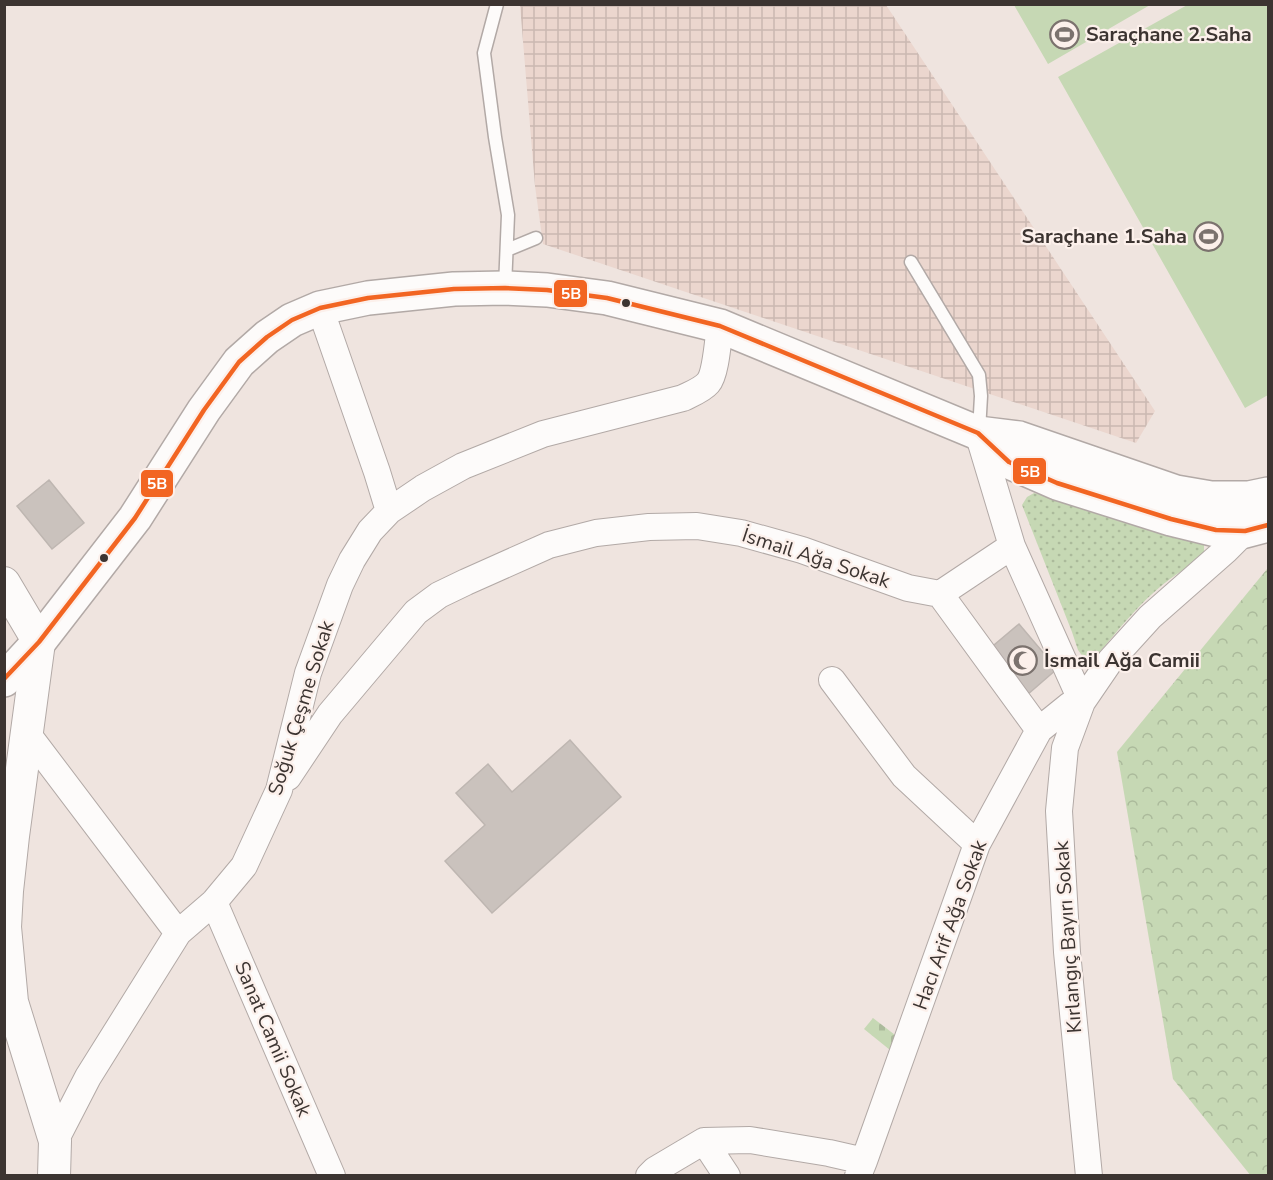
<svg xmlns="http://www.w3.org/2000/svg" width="1273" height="1180" font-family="'Nunito Sans',sans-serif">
  <defs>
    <pattern id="industrial-grid" width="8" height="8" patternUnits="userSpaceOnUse" patternTransform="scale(1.5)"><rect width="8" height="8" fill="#ebd6ce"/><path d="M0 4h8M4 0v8" fill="none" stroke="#cab8b1"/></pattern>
    <pattern id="grass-dots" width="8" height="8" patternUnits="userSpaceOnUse" patternTransform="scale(1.5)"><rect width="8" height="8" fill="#c6d8b4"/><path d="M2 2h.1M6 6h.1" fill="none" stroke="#abba9b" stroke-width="1.8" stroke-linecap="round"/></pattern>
    <pattern id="forest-crowns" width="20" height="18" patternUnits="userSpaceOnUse" patternTransform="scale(1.5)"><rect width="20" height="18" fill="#c6d8b4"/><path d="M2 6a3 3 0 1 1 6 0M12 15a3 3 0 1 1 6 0" fill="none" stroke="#abba9b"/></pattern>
    <pattern id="cemetery-stones" width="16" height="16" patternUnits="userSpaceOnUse" patternTransform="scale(1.5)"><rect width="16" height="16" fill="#c6d8b4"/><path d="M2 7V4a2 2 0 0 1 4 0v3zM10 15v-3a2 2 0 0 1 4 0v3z" fill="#abba9b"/></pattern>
  </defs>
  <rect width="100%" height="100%" fill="#efe4df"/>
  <path fill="url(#industrial-grid)" d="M520 5H886L1155 411 1136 443 543 244 535 186Z"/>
  <path fill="url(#grass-dots)" d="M1034 493 1204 542V559C1154 581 1123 625 1089 665L1078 650 1072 632 1022 505 1027 497Z"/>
  <path fill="url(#forest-crowns)" d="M1267 569H1268V1175L1251 1176 1173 1079 1117 752Z"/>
  <path fill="url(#cemetery-stones)" d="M873 1018 899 1038 890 1050 864 1029Z"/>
  <path fill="#c6d8b4" d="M1189 4 1268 5V395L1245 408 1058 77Z
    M1014 5H1150L1048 64Z"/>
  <path fill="#cac2bd" stroke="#beb6b1" stroke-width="1.5" d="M49 480 84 523 52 549 17 506Z
    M1019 624 1057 669 1027 695 988 650Z
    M570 740 621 797 492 913 445 861 485 825 456 793 488 764 512 792Z"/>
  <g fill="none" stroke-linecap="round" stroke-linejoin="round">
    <defs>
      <path id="service" d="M497 4 484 53 495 137 508 215 505 287
        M507 250 536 238
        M911 262 979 375 981 396 979 431"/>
      <path id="minor" d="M320 308 377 472 389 511
        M978 433 1012 546 1082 702
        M940 594 1039 730
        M832 680 904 776 977 844
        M26 732 178 933
        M288 777 330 714 416 612 439 595 466 582 549 545 596 533 649 527 697 526 741 533 802 550 908 588 940 594 1012 546
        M214 902 332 1176
        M55 1141 88 1077 178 933 214 902 244 866 279 790 308 673 340 585 352 560 370 531 389 511 423 488 463 466 543 434 683 398C691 394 702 390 708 383 716 374 718 339 720 326
        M704 1141 727 1176
        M649 1176 655 1170 704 1141 750 1140 829 1153 864 1161
        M858 1176 864 1161 977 844 1039 730 1070 705 1082 702
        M1089 1176 1067 952 1059 811 1065 748 1082 702 1110 661 1150 617 1225 551 1245 531"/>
      <path id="tertiary" d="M4 583 39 642 13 836 7 891 5 927 12 1002 55 1141 54 1176"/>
      <path id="secondary" d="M978 433 1019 438 1176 492 1211 498H1249L1268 494
        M4 680 39 642 135 518 204 410 239 362 267 337 292 320 320 308 368 298 454 289 505 288 547 290 607 298 720 326 978 433 1009 462 1057 483 1171 519 1216 530 1245 531 1268 525"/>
    </defs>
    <use href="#service" stroke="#b2a9a6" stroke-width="15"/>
    <use href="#minor" stroke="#b2a9a6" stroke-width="28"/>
    <use href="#tertiary" stroke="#b2a9a6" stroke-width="34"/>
    <use href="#secondary" stroke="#b2a9a6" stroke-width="36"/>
    <use href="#service" stroke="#fdfbfa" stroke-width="12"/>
    <use href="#minor" stroke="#fdfbfa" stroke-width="26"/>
    <use href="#tertiary" stroke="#fdfbfa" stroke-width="32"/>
    <use href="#secondary" stroke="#fdfbfa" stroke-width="33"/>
    <defs>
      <path id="bus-1" d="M4 679 39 642 135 518 204 410 239 362 267 337 292 320 320 308 368 298 454 289 505 288 547 290 607 298 720 326 978 433 1009 462 1057 483 1171 519 1216 530 1245 531 1268 525"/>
    </defs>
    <use href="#bus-1" stroke="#fcf0eb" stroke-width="9"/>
    <use href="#bus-1" stroke="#f26522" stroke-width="4.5"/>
  </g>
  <defs>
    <symbol id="stadium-ring" viewBox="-11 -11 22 22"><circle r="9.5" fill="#fcf0eb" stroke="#7b726e" stroke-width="1.5"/><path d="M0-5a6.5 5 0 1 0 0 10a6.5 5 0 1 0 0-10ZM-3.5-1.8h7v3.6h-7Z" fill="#7b726e"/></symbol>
    <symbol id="mosque-ring" viewBox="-11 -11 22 22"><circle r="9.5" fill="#fcf0eb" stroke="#7b726e" stroke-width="1.5"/><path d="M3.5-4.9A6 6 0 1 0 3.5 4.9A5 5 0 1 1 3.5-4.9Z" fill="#7b726e"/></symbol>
  </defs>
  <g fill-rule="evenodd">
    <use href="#stadium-ring" x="1048" y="18" width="33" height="33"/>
    <use href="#stadium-ring" x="1192" y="220" width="33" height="33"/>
    <use href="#mosque-ring" x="1006" y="644" width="33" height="33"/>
  </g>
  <g fill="#3c3431" stroke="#fcf0eb" stroke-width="2">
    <circle cx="626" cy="303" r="5"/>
    <circle cx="104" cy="558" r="5"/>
  </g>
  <g text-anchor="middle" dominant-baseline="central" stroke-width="4.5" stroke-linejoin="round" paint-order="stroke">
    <g font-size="20" font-weight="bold" fill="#3c3431" stroke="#fcf0eb" text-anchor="start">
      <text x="1086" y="34">Saraçhane 2.Saha</text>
      <text x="1187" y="236" text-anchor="end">Saraçhane 1.Saha</text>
      <text x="1044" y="660">İsmail Ağa Camii</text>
    </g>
    <g font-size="20" fill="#3c3431" stroke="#fcf0eb">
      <text transform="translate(816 558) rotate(18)">İsmail Ağa Sokak</text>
      <text transform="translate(301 708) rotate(-73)">Soğuk Çeşme Sokak</text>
      <text transform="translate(950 925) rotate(-70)">Hacı Arif Ağa Sokak</text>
      <text transform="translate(1068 937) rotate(-94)">Kırlangıç Bayırı Sokak</text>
      <text transform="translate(273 1039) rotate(67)">Sanat Camii Sokak</text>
    </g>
  </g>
  <g stroke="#fcf0eb" stroke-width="2">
    <rect x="553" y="279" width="35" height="29" rx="6" fill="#f26522"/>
    <rect x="1012" y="457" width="35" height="28" rx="6" fill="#f26522"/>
    <rect x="140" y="469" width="34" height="29" rx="6" fill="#f26522"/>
  </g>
  <g font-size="16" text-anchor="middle" font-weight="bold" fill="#fff">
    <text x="571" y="299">5B</text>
    <text x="1030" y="477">5B</text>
    <text x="157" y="489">5B</text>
  </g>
  <rect width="1273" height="1180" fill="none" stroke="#3c3431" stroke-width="12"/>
</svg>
